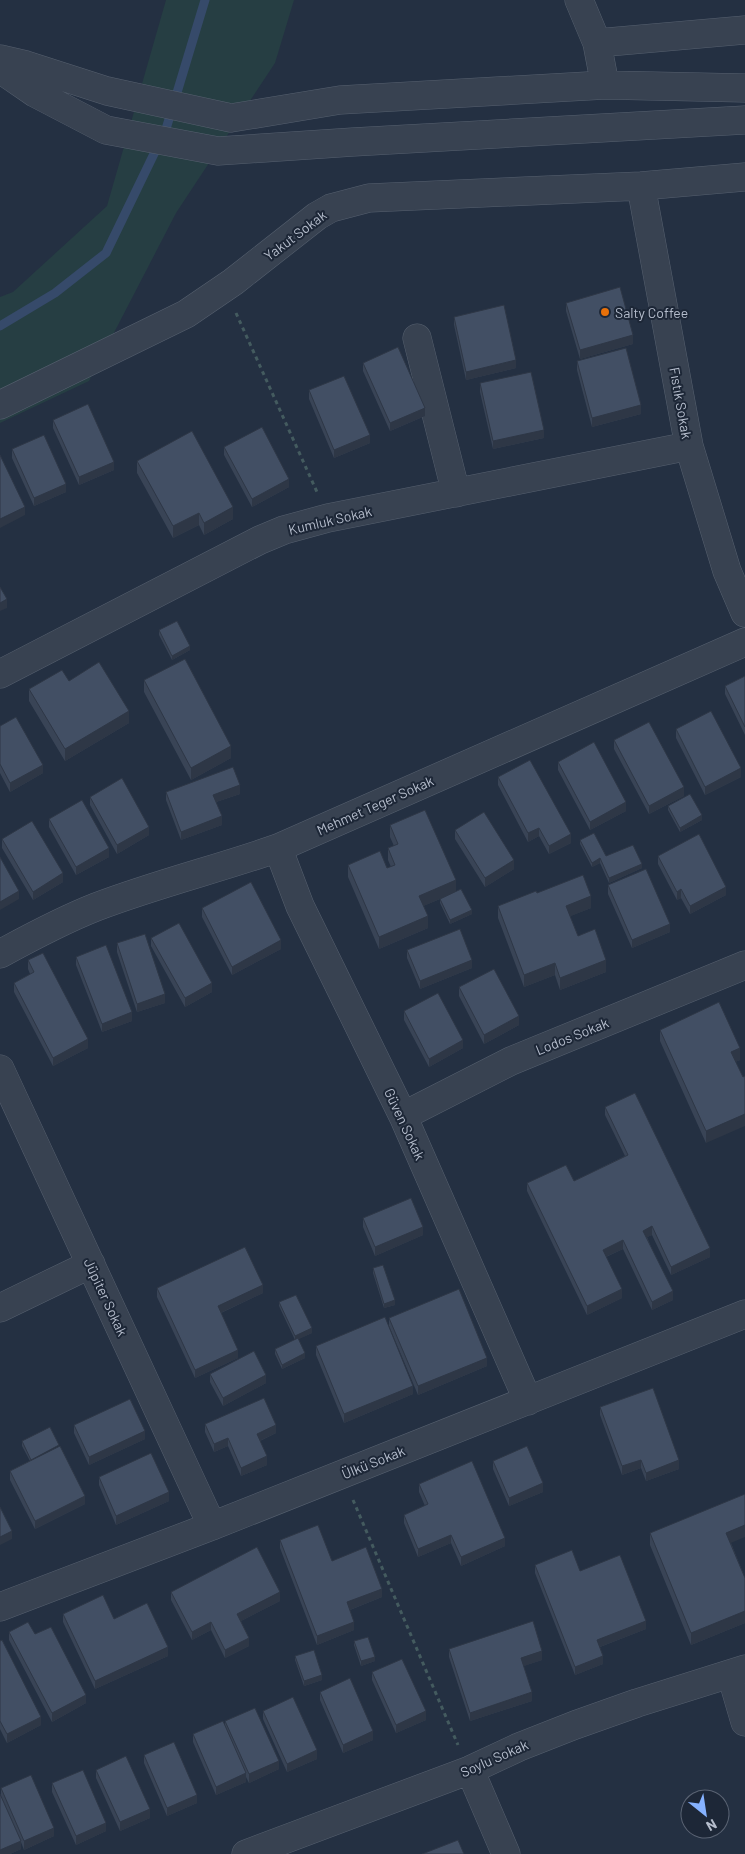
<svg xmlns="http://www.w3.org/2000/svg" width="745" height="1854" font-family="Barlow,sans-serif">
  <rect width="100%" height="100%" fill="#243042"/>
  <path fill="#263e43" d="M166 0H294L275 63 176 213 89 381 0 423V297L13 292 107 206Z"/>
  <g fill="none" stroke-linecap="round" stroke-linejoin="round">
    <path stroke="#364a6a" stroke-width="9" d="M0 326 55 293 106 253 166 129 205 0"/>
    <defs>
      <path id="minor" d="M579 0 597 43 605 85
        M597 43 745 30
        M0 59 26 65 107 91 231 118 340 100 605 85 745 88
        M0 69 35 93 106 130 218 151 353 142 745 120
        M641 186 689 446 727 571 745 613
        M417 338 456 493
        M0 405 186 314 233 282 317 216 331 208 369 198 641 186 745 177
        M0 674 260 540 284 530 328 518 689 446
        M278 848 300 906 403 1116 528 1401
        M0 954C31 937 63 920 96 907 156 884 218 869 278 848L745 642
        M0 1069 212 1526
        M403 1116 511 1061 745 965
        M0 1308 91 1264
        M0 1607 212 1526 745 1314
        M731 1674 745 1722
        M470 1770 506 1854
        M246 1854 470 1770 519 1747 575 1725 637 1703 745 1669"/>
    </defs>
    <use href="#minor" stroke="#56606f" stroke-width="29"/>
    <path stroke="#445b5f" stroke-width="3" stroke-dasharray="4 4" stroke-linecap="butt" d="M236 313 317 492
      M353 1500 458 1745"/>
    <use href="#minor" stroke="#384251" stroke-width="28"/>
  </g>
  <path fill="#394456" d="M566 303 633 344 580 359 566 311Z
    M454 317 516 368 466 380 454 325Z
    M577 361 641 414 592 427 577 370Z
    M363 363 425 416 390 431 363 371Z
    M480 383 544 438 493 449 480 392Z
    M309 390 370 443 334 458 309 399Z
    M53 420 114 470 79 485 53 428Z
    M224 447 289 487 252 507 224 455Z
    M12 449 66 492 34 506 12 458Z
    M137 461 233 519 204 535 199 525 173 538 137 473Z
    M159 630 190 650 172 660 159 635Z
    M745 676V735L725 694V686Z
    M144 680 231 758 191 780 144 692Z
    M69 681 129 723 65 761 29 701V689Z
    M0 726 43 773 10 792 0 773Z
    M676 729 741 777 705 795 676 738Z
    M614 740 684 796 649 814 614 749Z
    M558 762 626 811 590 830 558 770Z
    M498 777 571 843 549 854 539 836 528 842 498 785Z
    M166 792 240 794 216 802 222 825 181 840 166 800Z
    M90 797 149 835 117 854 90 805Z
    M668 806 702 820 680 832 668 810Z
    M49 819 109 857 76 875 49 827Z
    M390 825 456 891 472 914 450 924 440 903V899L423 906 428 928 379 949 348 877V865L387 868 391 867 388 860V848L394 846 390 837Z
    M455 830 514 869 485 887 455 839Z
    M2 839 63 882 33 900 2 848Z
    M580 840 606 856 642 868 609 883 600 863 592 867 580 844Z
    M658 856 726 895 690 914 681 898 677 900 658 864Z
    M608 885 670 932 632 948 608 894Z
    M537 893 591 908 570 916 578 936 606 972 560 990 555 975 524 987 498 918V906Z
    M202 908 281 949 232 975 202 917Z
    M151 938 212 992 185 1007 151 946Z
    M117 943 165 1003 137 1012 117 952Z
    M407 950 472 968 420 989 407 958Z
    M76 957 132 1021 102 1032 76 965Z
    M28 960 88 1048 53 1066 14 992V983L30 974 28 969Z
    M459 987 519 1025 484 1044 459 996Z
    M404 1011 463 1048 429 1067 404 1020Z
    M660 1030 740 1060 735 1062 743 1077 706 1143 660 1041Z
    M605 1107 710 1257 671 1275 652 1235 647 1237 673 1300 652 1310 623 1249 606 1257 622 1298 587 1315 527 1191V1183L574 1181 625 1156 605 1115Z
    M363 1218 423 1235 375 1256 363 1227Z
    M373 1268 395 1305 384 1308 373 1273Z
    M157 1288 263 1293 221 1313 238 1358 195 1378 157 1297Z
    M279 1302 312 1333 298 1339 305 1358 282 1369 275 1354V1349L295 1340 279 1306Z
    M389 1318 487 1366 418 1395 389 1326Z
    M316 1346 413 1394 344 1423 316 1355Z
    M210 1374 266 1383 223 1406 210 1382Z
    M600 1407 679 1469 646 1481 641 1468 622 1475 600 1415Z
    M205 1424 276 1433 260 1441 267 1465 241 1476 228 1446 214 1452 205 1432Z
    M74 1425 145 1439 89 1465 74 1433Z
    M22 1441 85 1504 35 1529 10 1480V1471L30 1461 22 1446Z
    M493 1461 543 1492 509 1506 493 1469Z
    M99 1477 169 1501 116 1525 99 1485Z
    M419 1484 505 1546 461 1566 451 1543 418 1557 404 1523V1515L425 1506 419 1492Z
    M650 1533 731 1543 745 1578V1623L691 1645 650 1545Z
    M280 1540 332 1561 382 1597 350 1610 354 1630 317 1645 280 1548Z
    M535 1565 580 1571 646 1629 600 1647 603 1664 575 1675 535 1573Z
    M171 1592 280 1601 241 1621 249 1646 225 1658 211 1630 192 1640 171 1600Z
    M63 1614 114 1619 168 1656 95 1689 63 1622Z
    M9 1632 35 1634 86 1703 52 1722 9 1640Z
    M0 1641 41 1725 7 1743 0 1729Z
    M354 1641 375 1661 361 1666 354 1645Z
    M449 1649 542 1660 523 1666 532 1701 470 1721 449 1657Z
    M295 1656 322 1680 304 1686 295 1660Z
    M372 1672 426 1720 396 1733 372 1680Z
    M320 1692 373 1740 343 1753 320 1700Z
    M263 1711 317 1759 287 1772 263 1719Z
    M225 1721 279 1769 249 1783 246 1777V1782L216 1795 193 1742V1734L225 1726Z
    M144 1755 197 1803 167 1816 144 1763Z
    M96 1770 150 1818 120 1831 96 1778Z
    M52 1783 106 1831 76 1845 52 1792Z
    M1 1788 54 1836 24 1850 21 1842V1849L10 1854H0Z"/>
  <path fill="#2e3746" d="M633 335V344L580 359V350Z
    M516 360V368L466 380V372Z
    M641 405V414L592 427V418Z
    M425 408V416L390 431V423Z
    M544 430V438L493 449V441Z
    M370 435V443L334 458V450Z
    M114 462V470L79 485V477Z
    M289 479V487L252 507V499Z
    M66 484V492L34 506V498Z
    M25 507V515L0 528V519Z
    M233 507V519L204 535V523Z
    M199 513V525L173 538V526Z
    M7 599V608L0 611V603Z
    M190 646V650L172 660V656Z
    M129 711V723L65 761V749Z
    M231 746V758L191 780V768Z
    M43 765V773L10 792V783Z
    M741 768V777L705 795V787Z
    M240 785V794L213 803V795Z
    M684 787V796L649 814V806Z
    M626 802V811L590 830V822Z
    M702 815V820L680 832V828Z
    M222 816V825L181 840V832Z
    M149 827V835L117 854V845Z
    M539 828V836L528 842V833Z
    M571 834V843L549 854V846Z
    M109 848V857L76 875V867Z
    M600 858V863L592 867V863Z
    M514 860V869L485 887V878Z
    M642 864V868L609 883V878Z
    M63 873V882L33 900V892Z
    M456 880V892L419 908V896Z
    M726 887V895L690 914V906Z
    M681 889V898L677 900V892Z
    M19 891V899L0 910V902Z
    M591 896V908L566 918V906Z
    M472 910V914L450 924V920Z
    M428 916V928L379 949V937Z
    M670 924V932L632 948V940Z
    M281 940V949L232 975V967Z
    M472 960V968L420 989V981Z
    M606 960V972L560 990V978Z
    M555 963V975L524 987V975Z
    M212 983V992L185 1007V998Z
    M165 994V1003L137 1012V1004Z
    M132 1012V1021L102 1032V1024Z
    M519 1016V1025L484 1044V1035Z
    M88 1039V1048L53 1066V1058Z
    M463 1040V1048L429 1067V1059Z
    M740 1048V1060L731 1064V1052Z
    M745 1114V1126L706 1143V1131Z
    M652 1226V1235L643 1239V1231Z
    M423 1227V1235L375 1256V1247Z
    M623 1240V1249L603 1258V1250Z
    M710 1248V1257L671 1275V1267Z
    M263 1285V1293L218 1314V1306Z
    M622 1289V1298L587 1315V1306Z
    M673 1291V1300L652 1310V1302Z
    M395 1300V1305L384 1308V1304Z
    M312 1328V1333L295 1341V1336Z
    M238 1350V1358L195 1378V1370Z
    M305 1353V1358L282 1369V1365Z
    M487 1358V1366L418 1395V1386Z
    M266 1375V1383L223 1406V1398Z
    M413 1386V1394L344 1423V1414Z
    M276 1425V1433L257 1442V1434Z
    M145 1431V1439L89 1465V1457Z
    M228 1438V1446L214 1452V1444Z
    M267 1456V1465L241 1476V1468Z
    M641 1460V1468L622 1475V1466Z
    M679 1460V1469L646 1481V1473Z
    M543 1483V1492L509 1506V1498Z
    M169 1492V1501L116 1525V1516Z
    M85 1496V1504L35 1529V1521Z
    M745 1525V1537L726 1545V1533Z
    M12 1531V1539L0 1545V1537Z
    M451 1535V1543L418 1557V1549Z
    M505 1538V1546L461 1566V1557Z
    M382 1589V1597L347 1611V1602Z
    M280 1592V1601L237 1623V1614Z
    M745 1611V1623L691 1645V1633Z
    M646 1621V1629L597 1648V1640Z
    M211 1622V1630L192 1640V1632Z
    M354 1622V1630L317 1645V1636Z
    M249 1638V1646L225 1658V1650Z
    M168 1647V1656L95 1689V1681Z
    M542 1651V1660L521 1667V1658Z
    M603 1656V1664L575 1675V1667Z
    M375 1657V1661L361 1666V1661Z
    M322 1675V1680L304 1686V1681Z
    M532 1692V1701L470 1721V1713Z
    M86 1695V1703L52 1722V1713Z
    M426 1711V1720L396 1733V1725Z
    M41 1717V1725L7 1743V1734Z
    M373 1731V1740L343 1753V1745Z
    M317 1750V1759L287 1772V1764Z
    M279 1761V1769L249 1783V1774Z
    M246 1773V1782L216 1795V1787Z
    M197 1795V1803L167 1816V1808Z
    M150 1809V1818L120 1831V1822Z
    M106 1823V1831L76 1845V1836Z
    M54 1828V1836L24 1850V1841Z
    M21 1841V1849L10 1854H0V1850Z"/>
  <path fill="#424f64" stroke="#2e3746" d="M620 287 633 335 580 350 566 303Z
    M504 305 516 360 466 372 454 317Z
    M398 347 425 408 390 423 363 363Z
    M626 348 641 405 592 418 577 361Z
    M531 372 544 430 493 441 480 383Z
    M344 376 370 435 334 450 309 390Z
    M88 404 114 462 79 477 53 420Z
    M262 427 289 479 252 499 224 447Z
    M192 431 233 507 204 523 199 513 173 526 137 461Z
    M44 435 66 484 34 498 12 449Z
    M0 455 25 507 0 519Z
    M0 587 7 599 0 603Z
    M177 621 190 646 172 656 159 630Z
    M185 659 231 746 191 768 144 680Z
    M99 662 129 711 65 749 29 689 62 670 69 681Z
    M745 676V727L725 686Z
    M711 711 741 768 705 787 676 729Z
    M16 717 43 765 10 783 0 764V726Z
    M649 722 684 787 649 806 614 740Z
    M594 742 626 802 590 822 558 762Z
    M530 760 571 834 549 846 539 828 528 833 498 777Z
    M233 767 240 785 213 795 222 816 181 832 166 792Z
    M122 778 149 827 117 845 90 797Z
    M690 794 702 815 680 828 668 806Z
    M82 800 109 848 76 867 49 819Z
    M425 810 456 880 419 896 428 916 379 937 348 865 380 851 387 868 395 865 388 848 398 844 390 825Z
    M484 812 514 860 485 878 455 830Z
    M32 821 63 873 33 892 2 839Z
    M594 833 606 856 633 845 642 864 609 878 600 858 592 863 580 840Z
    M699 834 726 887 690 906 681 889 677 892 658 856Z
    M0 857 19 891 0 902Z
    M646 869 670 924 632 940 608 885Z
    M583 875 591 896 566 906 578 936 595 929 606 960 560 978 555 963 524 975 498 906 536 891 537 893Z
    M251 882 281 940 232 967 202 908Z
    M461 889 472 910 450 920 440 899Z
    M179 923 212 983 185 998 151 938Z
    M460 929 472 960 420 981 407 950Z
    M145 934 165 994 137 1004 117 943Z
    M106 945 132 1012 102 1024 76 957Z
    M43 953 88 1039 53 1058 14 983 34 972 28 960Z
    M494 969 519 1016 484 1035 459 987Z
    M438 993 463 1040 429 1059 404 1011Z
    M719 1002 740 1048 731 1052 743 1077 745 1076V1114L706 1131 660 1030Z
    M635 1093 710 1248 671 1267 652 1226 643 1231 673 1291 652 1302 623 1240 603 1250 622 1289 587 1306 527 1183 566 1165 574 1181 628 1155 605 1107Z
    M411 1198 423 1227 375 1247 363 1218Z
    M245 1247 263 1285 218 1306 238 1350 195 1370 157 1288Z
    M383 1265 395 1300 384 1304 373 1268Z
    M459 1289 487 1358 418 1386 389 1318Z
    M296 1295 312 1328 295 1336 279 1302Z
    M385 1317 413 1386 344 1414 316 1346Z
    M298 1338 305 1353 282 1365 275 1349Z
    M254 1351 266 1375 223 1398 210 1374Z
    M653 1388 679 1460 646 1473 641 1460 622 1466 600 1407Z
    M264 1398 276 1425 257 1434 267 1456 241 1468 228 1438 214 1444 205 1424Z
    M130 1399 145 1431 89 1457 74 1425Z
    M50 1427 59 1445 31 1460 22 1441Z
    M60 1446 85 1496 35 1521 10 1471Z
    M527 1446 543 1483 509 1498 493 1461Z
    M151 1453 169 1492 116 1516 99 1477Z
    M472 1461 505 1538 461 1557 451 1535 418 1549 404 1515 428 1504 419 1484Z
    M745 1494V1525L726 1533 745 1578V1611L691 1633 650 1533Z
    M0 1507 12 1531 0 1537Z
    M318 1525 332 1561 366 1547 382 1589 347 1602 354 1622 317 1636 280 1540Z
    M257 1547 280 1592 237 1614 249 1638 225 1650 211 1622 192 1632 171 1592Z
    M572 1550 580 1571 620 1555 646 1621 597 1640 603 1656 575 1667 535 1565Z
    M103 1595 114 1619 147 1603 168 1647 95 1681 63 1614Z
    M533 1621 542 1651 521 1658 532 1692 470 1713 449 1649Z
    M28 1622 35 1634 51 1627 86 1695 52 1713 9 1632Z
    M368 1637 375 1657 361 1661 354 1641Z
    M2 1640 41 1717 7 1734 0 1721V1641Z
    M314 1650 322 1675 304 1681 295 1656Z
    M402 1659 426 1711 396 1725 372 1672Z
    M350 1678 373 1731 343 1745 320 1692Z
    M293 1697 317 1750 287 1764 263 1711Z
    M255 1708 279 1761 249 1774 225 1721Z
    M223 1721 246 1773 216 1787 193 1734Z
    M174 1742 197 1795 167 1808 144 1755Z
    M126 1756 150 1809 120 1822 96 1770Z
    M83 1770 106 1823 76 1836 52 1783Z
    M31 1775 54 1828 24 1841 1 1788Z
    M0 1794 21 1841 0 1850Z
    M458 1840 464 1854H422Z"/>
  <circle fill="#e8710a" stroke="#1d2737" stroke-width="2" cx="605" cy="312" r="5"/>
  <g text-anchor="middle" dominant-baseline="central" stroke-width="4" stroke-linejoin="round" paint-order="stroke">
    <g font-size="14" fill="#b5bdcc" stroke="#1d2737">
      <text transform="translate(295 235) rotate(-37)">Yakut Sokak</text>
      <text transform="translate(681 403) rotate(80)">Fıstık Sokak</text>
      <text transform="translate(330 520) rotate(-13)">Kumluk Sokak</text>
      <text transform="translate(375 805) rotate(-24)">Mehmet Teger Sokak</text>
      <text transform="translate(572 1036) rotate(-22)">Lodos Sokak</text>
      <text transform="translate(405 1124) rotate(65)">Güven Sokak</text>
      <text transform="translate(106 1297) rotate(65)">Jüpiter Sokak</text>
      <text transform="translate(373 1462) rotate(-22)">Ülkü Sokak</text>
      <text transform="translate(494 1758) rotate(-24)">Soylu Sokak</text>
    </g>
    <g font-size="14" fill="#b5bdcc" stroke="#1d2737" text-anchor="start">
      <text x="615" y="312">Salty Coffee</text>
    </g>
  </g>
  <g transform="translate(705 1814) rotate(150)"><circle r="24" fill="#1d2737" stroke="#5a6373"/>
  <path d="M0-4L9 19L0 12L-9 19Z" fill="#86b2ff"/>
  <text y="-8" font-size="14" font-weight="bold" text-anchor="middle" fill="#b5bdcc">N</text>
  </g>
</svg>
